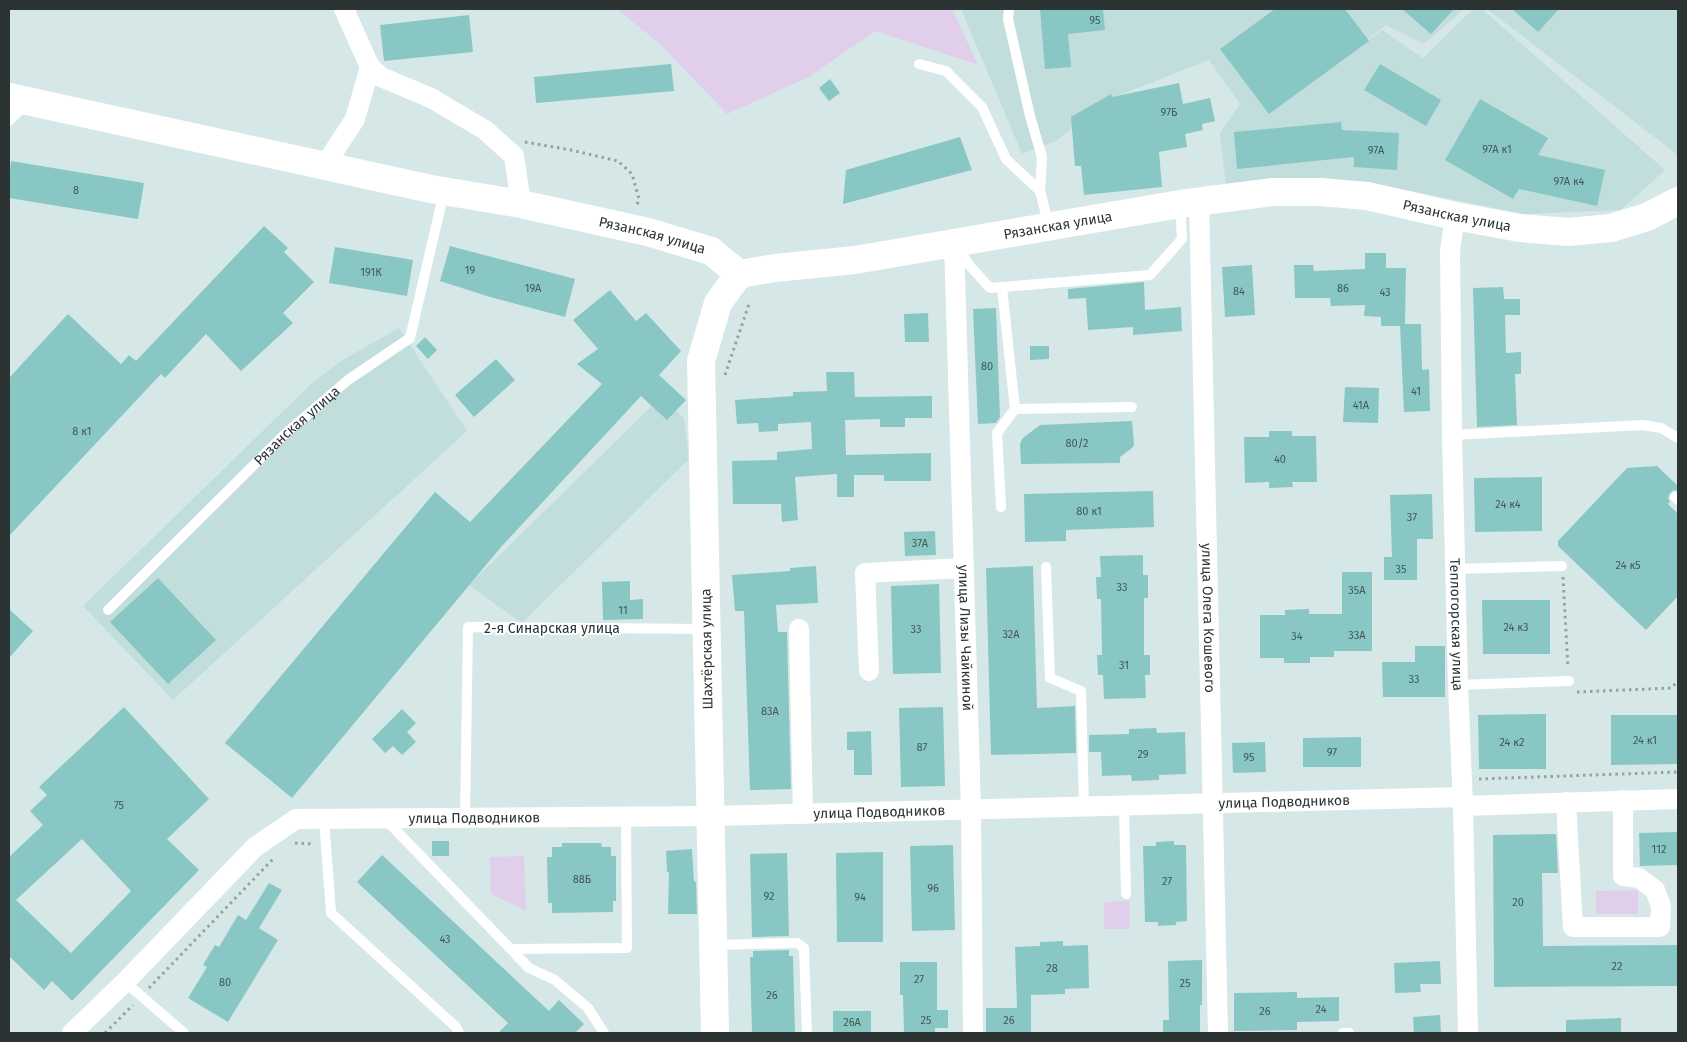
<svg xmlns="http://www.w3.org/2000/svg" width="1687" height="1042" font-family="'Fira Sans',sans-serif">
  <rect width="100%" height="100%" fill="#d5e8e7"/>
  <path fill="#c1dedc" d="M961 9H1464L1424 44 1386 25 1332 67 1382 30 1423 58 1473 9H1482L1665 170 1621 210 1523 214 1368 182 1226 187 1220 133 1240 104 1209 60 1120 95 1095 109 1056 141 1022 154Z
    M1487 9H1678V155Z
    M399 328 467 431 173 700 83 606 313 382 344 359Z
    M661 397 684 418 689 459 522 623 469 585Z"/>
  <path fill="#e1ceea" d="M617 9H952L978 65 875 31 809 77 727 114 660 44Z
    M524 856 526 911 491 894 490 857Z
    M1638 890V914H1596V891Z
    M1129 901 1130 929H1104V902Z"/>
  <path fill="#88c7c3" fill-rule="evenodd" d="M1040 9H1103L1105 30 1068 34 1071 67 1045 69Z
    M1275 9H1345L1369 41 1269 114 1220 49Z
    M1402 9H1454L1431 34Z
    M1512 9H1559L1538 32Z
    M469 15 473 52 384 61 380 25Z
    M671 64 674 91 536 103 534 77Z
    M1380 64 1441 100 1426 126 1364 90Z
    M830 79 840 93 829 101 819 88Z
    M1179 83 1183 104 1210 98 1215 121 1202 124 1203 130 1185 134 1187 147 1159 152 1162 187 1084 195 1081 166H1075L1071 117 1111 94 1112 97Z
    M1480 99 1548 138 1538 155 1605 170 1597 206 1519 189 1513 199 1445 160Z
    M1341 122 1342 130 1399 133 1397 170 1354 167V157L1237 169 1234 132Z
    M960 137 972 170 843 204 846 170Z
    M11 161 144 183 138 219 9 198V177Z
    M264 226 288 248 284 252 314 282 283 313 293 323 241 371 206 334 165 378 161 374 9 536V378L68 314 121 364 129 355 136 361Z
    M450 246 575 279 565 317 490 297 440 281Z
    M335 247 413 260 407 296 329 283Z
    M1365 253H1386V268H1406L1405 324H1421L1422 370 1429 369 1430 411 1404 412 1400 326H1381V317L1364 316 1365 305 1331 306 1330 298H1295L1294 265H1313L1314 271 1365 269Z
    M1252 265 1255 315 1225 317 1222 267Z
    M1144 282 1145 310 1181 307 1182 331 1133 335V327L1088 330 1086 298 1068 299V289Z
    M1503 287 1504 299H1520V315H1505L1506 353 1521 352V374H1515L1517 425 1477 427 1473 288Z
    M610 290 636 321 646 313 681 351 659 375 686 400 667 420 641 396 501 547 292 798 225 743 435 492 470 522 602 384 577 364 598 349 573 320Z
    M996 308 1000 417 996 423 978 424 973 309Z
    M928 313 929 342H905L904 314Z
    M425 337 437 350 428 359 416 346Z
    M1030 346H1049V359L1030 360Z
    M496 359 515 380 474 417 455 395Z
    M826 372H854L855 397 932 396V418H905V427H880V419L845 420 846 455 931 453V481H884V475H854V497H837V474L795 477 798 520 782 522 781 504H733L732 461 777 460V452L812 449 811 422 778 424V431L759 432 758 423 737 424 735 400 793 396V392L827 391Z
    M1345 387 1379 388 1378 423 1343 422Z
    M1132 421 1134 445 1132 448 1120 457V463L1021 464 1020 445 1021 441 1023 438 1040 425Z
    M1269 431H1292V436H1316L1317 482H1292L1293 487 1269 488V482L1245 483 1244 437H1269Z
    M1657 466 1678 486V491L1674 490 1670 493 1668 498 1670 502 1668 504 1678 514V596L1646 630 1558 546V541L1627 468Z
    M1542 477V531L1475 532 1474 478Z
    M1153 491 1154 527 1066 530V541L1025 542 1024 494Z
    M1432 494 1433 539H1417V580H1384V557H1392L1390 495Z
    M935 531 936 555 905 556 904 532Z
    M1143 555V575H1148V598H1144V655H1150V675H1145L1146 698 1104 699 1103 675H1098L1097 655H1102L1101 599H1097L1096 577H1101L1100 556Z
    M816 566 818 603 776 605 778 632H787L791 789 750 790 744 611H735L732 575 790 571V568Z
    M1033 566 1037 708 1075 706 1076 753 991 755 986 568Z
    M1342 572H1372V651H1334V657H1310V663H1284V658H1260V615H1285V610L1309 609V614H1342Z
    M158 578 216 640 168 684 110 622Z
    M630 581V600L643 599V619L603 620 602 582Z
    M939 584 941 673 893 674 891 586Z
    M1482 600H1550V654H1483Z
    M9 609 33 631 9 658Z
    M1415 646H1445V697H1383L1382 662H1415Z
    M124 707 209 799 167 839 199 870 72 1001 52 981 44 990 9 956V857L43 825 30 811 47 795 39 787ZM82 839 131 891 71 953 16 900Z
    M943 707 945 786 901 787 899 708Z
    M402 709 416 723 407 732 416 742 402 755 393 746 385 753 372 739Z
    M1546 714V769H1479L1478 715Z
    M1611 715H1678V764L1611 765Z
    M1156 728 1157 733 1185 732 1186 774 1159 775V780L1132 781 1131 775 1102 776 1101 752H1089V735L1129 734V729Z
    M871 731 872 775H854V750H847V732Z
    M1361 737V767H1303V738Z
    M1265 742 1266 772 1233 773 1232 743Z
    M1678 832V865L1640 866 1639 833Z
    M1556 834 1558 873H1542L1543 946 1678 945V986L1494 987 1493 835Z
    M432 841H449V856H432Z
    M1174 841V845H1186L1187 921 1176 922V925L1158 926V922H1145L1143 846H1156V842Z
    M562 843H601L602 847H611V856H616V901H613V912L552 913V903H548L547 857H552V847H562Z
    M953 845 955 930 912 931 910 846Z
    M692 849 694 881 696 882 697 914H668L669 872H667L666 851Z
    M883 852V942H837L836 853Z
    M787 853 789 936 752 937 750 854Z
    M382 855 549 1011 559 1000 584 1024 575 1033H498L508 1023 357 882Z
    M269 883 282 890 259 928 278 940 228 1022 188 998 207 967 203 965 215 945 219 947 238 915 246 920Z
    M1063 941V946L1088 945 1089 988 1065 989V994L1031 995V1033L986 1032V1008H1017L1015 947 1040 946V942Z
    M789 950V956H793L795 1033H752L750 957H753V951Z
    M1202 960V1005H1200V1033H1163V1020H1169L1168 961Z
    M1440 961 1441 984H1420L1421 992 1395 993 1394 963Z
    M900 962H937V1010H948V1028H935V1033H904L903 995H900Z
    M1297 992V998L1339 997V1021L1297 1022V1030L1234 1031V993Z
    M833 1011H871V1033H833Z
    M1440 1015 1441 1033H1414L1413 1017Z
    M1621 1018V1033H1566V1020Z"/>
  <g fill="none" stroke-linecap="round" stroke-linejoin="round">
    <path stroke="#93a1a1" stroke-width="3" stroke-dasharray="2.5 4" stroke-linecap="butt" d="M525 142 571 150 618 161 632 174 639 199 636 208
      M725 375 749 304
      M1563 577 1568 668
      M1577 692 1671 688 1678 681
      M1479 779 1678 772
      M295 843 313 844
      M149 988 273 859
      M105 1033 133 1005"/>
    <g stroke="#fff" stroke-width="10">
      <path d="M1009 9 1008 19 1030 116 1042 157 1040 191 1049 226"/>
      <path d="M919 64 946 71 982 107 1006 159 1040 191"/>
      <path d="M9 121 26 104"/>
      <path d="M957 247 970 266 990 288 1150 275 1182 239 1180 205"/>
      <path d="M1015 409 1132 407"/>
      <path d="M1452 435 1643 425 1661 428 1678 438"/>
      <path d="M1675 497 1678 500"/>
      <path d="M1001 507 997 433 1015 409 1002 287"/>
      <path d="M1046 567 1050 678 1081 691 1084 807"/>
      <path d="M1455 569 1562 566"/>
      <path id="s1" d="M108 610 286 433 348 380 410 338 444 192"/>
      <path d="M1458 685 1569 681"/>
      <path d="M1124 806 1126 894"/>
      <path d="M465 818 468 627 706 629"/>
      <path d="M324 819 331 913 456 1027 459 1033"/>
      <path d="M385 819 529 968 555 980 588 1008 604 1033"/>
      <path d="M715 945 797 943 804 948 807 1033"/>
      <path d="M511 949 627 948 626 817"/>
      <path d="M125 982 184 1033"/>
      <path d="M1343 1033H1349"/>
    </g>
    <g stroke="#fff" stroke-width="20">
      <path d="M370 67 381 77 431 98 485 130 514 156 521 204"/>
      <path d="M325 165 355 119 370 67 344 9"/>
      <path id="s2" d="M1199 202 1218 1033"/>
      <path id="s3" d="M1455 216 1450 251 1452 435 1458 685 1463 806 1468 1033"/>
      <path id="s4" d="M954 242 971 810 973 1033"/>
      <path d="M799 629 803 814"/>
      <path d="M869 671 865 573 964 568"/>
      <path d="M1566 802 1573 927H1660L1661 906 1655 890 1639 878 1623 876V800"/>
      <path d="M1463 806 1678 799"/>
      <path id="s5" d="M72 1033 125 982 255 847 296 819 711 816 1463 797"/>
    </g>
    <g stroke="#fff" stroke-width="28">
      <path id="s6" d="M9 97 431 189 521 204 648 232 711 251 739 274 775 268 855 260 1180 204 1273 192H1321L1367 196 1455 216 1520 228 1568 232 1611 228 1647 217 1678 201"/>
      <path d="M715 1033 701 361 718 303 739 274"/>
    </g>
  </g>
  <g text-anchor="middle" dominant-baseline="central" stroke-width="4" stroke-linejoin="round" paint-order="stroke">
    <g font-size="11" fill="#435857">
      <text x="1095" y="20">95</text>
      <text x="1169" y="112">97Б</text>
      <text x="1497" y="149">97А к1</text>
      <text x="1376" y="150">97А</text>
      <text x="1569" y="181">97А к4</text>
      <text x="76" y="190">8</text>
      <text x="470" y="270">19</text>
      <text x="371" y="272">191К</text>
      <text x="533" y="288">19А</text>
      <text x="1343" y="288">86</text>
      <text x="1239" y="291">84</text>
      <text x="1385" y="292">43</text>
      <text x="987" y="366">80</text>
      <text x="1416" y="391">41</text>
      <text x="1361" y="405">41А</text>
      <text x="82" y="431">8 к1</text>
      <text x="1077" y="443">80/2</text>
      <text x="1280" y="459">40</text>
      <text x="1508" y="504">24 к4</text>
      <text x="1089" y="511">80 к1</text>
      <text x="1412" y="517">37</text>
      <text x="920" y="543">37А</text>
      <text x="1628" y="565">24 к5</text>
      <text x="1401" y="569">35</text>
      <text x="1122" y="587">33</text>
      <text x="1357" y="590">35А</text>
      <text x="623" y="610">11</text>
      <text x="1516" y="627">24 к3</text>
      <text x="916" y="629">33</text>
      <text x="1011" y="634">32А</text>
      <text x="1357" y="635">33А</text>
      <text x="1297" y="636">34</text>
      <text x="1124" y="665">31</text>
      <text x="1414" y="679">33</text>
      <text x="770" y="711">83А</text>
      <text x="1645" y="740">24 к1</text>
      <text x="1512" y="742">24 к2</text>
      <text x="922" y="747">87</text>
      <text x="1332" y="752">97</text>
      <text x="1143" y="754">29</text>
      <text x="1249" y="757">95</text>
      <text x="119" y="805">75</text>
      <text x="1659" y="849">112</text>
      <text x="582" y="879">88Б</text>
      <text x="1167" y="881">27</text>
      <text x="933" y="888">96</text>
      <text x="769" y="896">92</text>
      <text x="860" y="897">94</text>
      <text x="1518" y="902">20</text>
      <text x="445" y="939">43</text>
      <text x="1617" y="966">22</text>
      <text x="1052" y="968">28</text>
      <text x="919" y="979">27</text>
      <text x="225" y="982">80</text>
      <text x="1185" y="983">25</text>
      <text x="772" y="995">26</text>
      <text x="1321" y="1009">24</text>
      <text x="1265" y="1011">26</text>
      <text x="926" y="1020">25</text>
      <text x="1009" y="1020">26</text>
      <text x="852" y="1022">26А</text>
    </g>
    <g font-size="14" fill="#2c3333" stroke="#fff">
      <text stroke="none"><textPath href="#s6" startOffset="1482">Рязанская улица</textPath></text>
      <text stroke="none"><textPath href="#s6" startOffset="1078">Рязанская улица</textPath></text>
      <text stroke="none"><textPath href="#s6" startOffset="658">Рязанская улица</textPath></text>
      <text stroke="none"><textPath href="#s1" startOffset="264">Рязанская улица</textPath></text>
      <text stroke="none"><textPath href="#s2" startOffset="416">улица Олега Кошевого</textPath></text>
      <text stroke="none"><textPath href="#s3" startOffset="409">Теплогорская улица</textPath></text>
      <text x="552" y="628">2-я Синарская улица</text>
      <text stroke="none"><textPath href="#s4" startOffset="396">улица Лизы Чайкиной</textPath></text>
      <text transform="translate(707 649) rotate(-91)">Шахтёрская улица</text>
      <text stroke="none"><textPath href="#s5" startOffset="1299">улица Подводников</textPath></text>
      <text stroke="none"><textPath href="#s5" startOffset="894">улица Подводников</textPath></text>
      <text stroke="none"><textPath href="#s5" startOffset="489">улица Подводников</textPath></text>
    </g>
  </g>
  <rect width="1687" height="1042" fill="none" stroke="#2c3333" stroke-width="20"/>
</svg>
